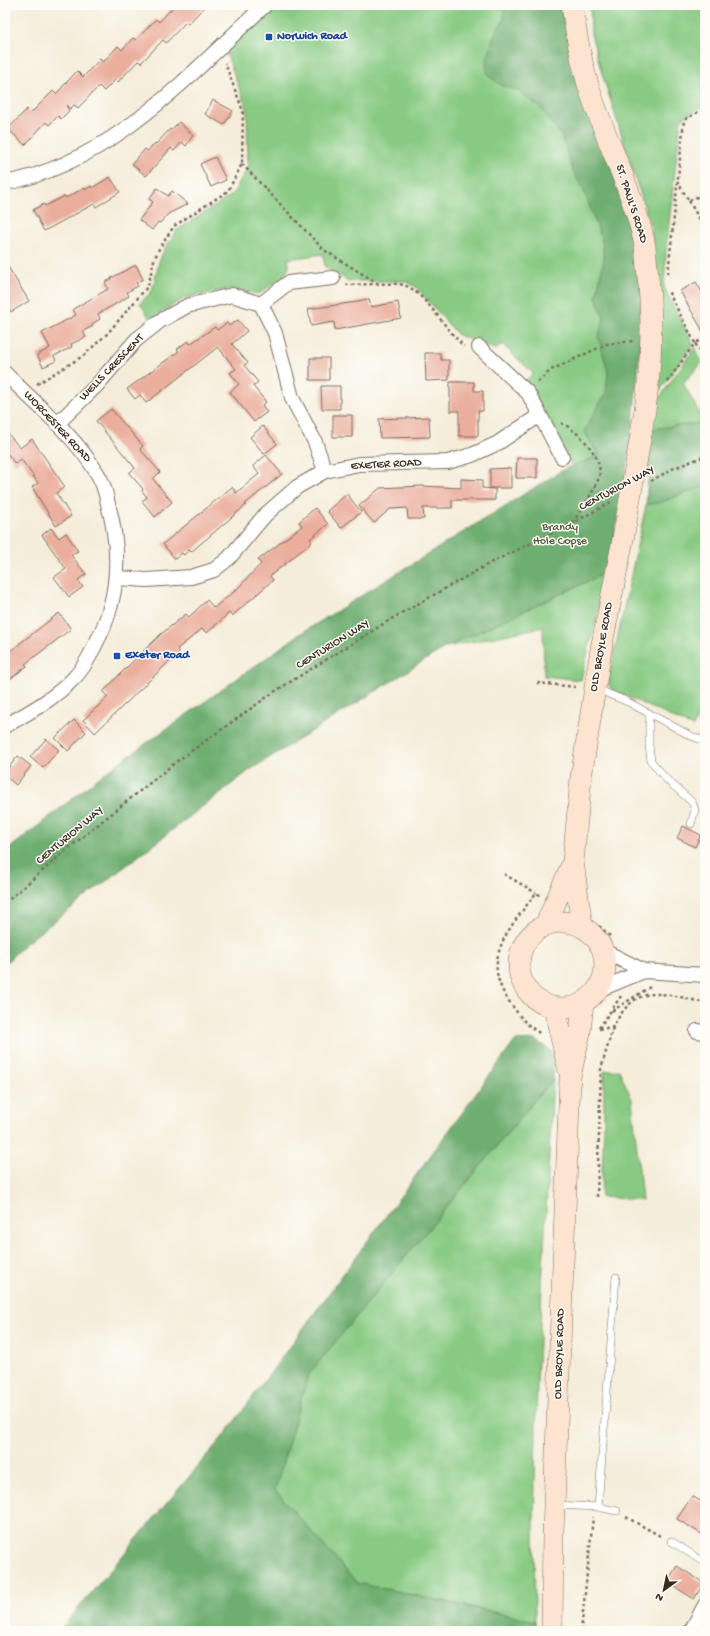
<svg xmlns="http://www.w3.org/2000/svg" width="710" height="1636" font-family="'Gochi Hand',sans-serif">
  <rect width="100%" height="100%" fill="#fdfcf7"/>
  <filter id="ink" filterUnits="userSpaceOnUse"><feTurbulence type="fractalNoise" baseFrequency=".025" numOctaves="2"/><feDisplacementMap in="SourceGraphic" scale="8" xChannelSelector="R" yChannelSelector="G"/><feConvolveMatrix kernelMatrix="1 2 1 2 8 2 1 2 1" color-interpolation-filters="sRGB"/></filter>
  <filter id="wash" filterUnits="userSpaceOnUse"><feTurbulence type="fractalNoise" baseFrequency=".012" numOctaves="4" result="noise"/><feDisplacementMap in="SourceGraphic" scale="16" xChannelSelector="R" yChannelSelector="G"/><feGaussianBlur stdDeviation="0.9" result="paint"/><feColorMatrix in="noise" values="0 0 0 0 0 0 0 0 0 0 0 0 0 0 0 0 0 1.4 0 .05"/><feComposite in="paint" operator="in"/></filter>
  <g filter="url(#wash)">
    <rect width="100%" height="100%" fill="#f5edda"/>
    <path fill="#88ca83" stroke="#627a50" d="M275 5H564L584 93 631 445 572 466 528 385 527 380 533 373 502 344 496 350 458 335 416 287 405 281H348L325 267 323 254 288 259 289 268 283 277 259 294 231 289 185 298 150 319 140 303 152 291 159 262 164 250 177 230 232 195 248 167 247 109 225 50Z
      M590 5H705V105L681 119 667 240 664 287 693 344 655 397 652 231 601 70 591 34Z
      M695 347 702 363 683 383 705 423 651 429 656 403Z
      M705 486V702L693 727 611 689 608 682 646 505 661 502Z
      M608 572 581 680 544 676 543 627 446 647Z
      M619 1070 632 1099 642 1200 601 1197 604 1122V1071Z
      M553 1080 537 1381 534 1526 535 1621 357 1583 275 1490 308 1375 535 1100Z"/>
    <path fill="#6eae71" stroke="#546c48" d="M504 5H564L625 199 637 248 642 292 641 338 631 445 608 572 446 647 250 770 26 943 5 964V852L106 772 300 634 566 468 599 456 584 431 606 393 608 371 598 337 604 318 596 297 604 259 602 240 584 191 573 171 561 135 541 108 517 90 502 86 488 75 486 64 494 35 504 19Z
      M705 422V486L661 502 646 505 651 429Z
      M535 1040 554 1053 553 1080 535 1100 308 1375 275 1490 357 1583 535 1621 536 1631H59L226 1433 515 1041Z"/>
    <g id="blocks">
      <path fill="#ebae9d" d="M175 5H206L188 24 186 22 166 43 163 40 141 63 138 61 118 82 115 80 104 91 99 86 78 108 74 105 70 109 66 105 69 111 61 119 58 116 49 125 46 122 25 145 8 129 27 109 31 113 53 91 56 94 77 71 83 77 100 59 103 62 118 46 122 50 133 38 136 40 156 19 159 22Z
        M213 100 233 111 224 125 205 114Z
        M179 122 193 135 186 146 182 142 174 151 171 148 146 176 132 164 145 149 148 151 155 143 156 144 170 129 171 130Z
        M215 157 226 180 211 187 200 164Z
        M110 177 120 192 96 207 94 204 44 231 33 210 44 204 45 206 65 196 66 198 84 188 85 190 91 186 92 188Z
        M157 188 168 196 172 191 188 204 168 214 160 223 158 222 152 230 139 220 153 202 149 199Z
        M5 262 29 301 11 312 5 302Z
        M136 265 143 279 136 283 138 286 127 292 129 296 98 314 100 319 92 324 93 326 83 331 86 337 71 344 72 347 54 356 56 361 43 367 37 355 50 348 42 333 76 315 73 309 108 289 105 282 112 279 111 278Z
        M696 282 705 297V335L680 291Z
        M369 299 371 307 398 302 401 318 335 330 334 322 311 326 308 309 357 302V301Z
        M238 320 247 331 232 344 248 363 244 365 258 382 253 386 266 402 262 405 267 412 254 422 230 392 239 384 230 373 236 369 218 347 146 403 140 395 135 399 127 389 179 351 177 349 188 341 190 344 215 327 217 330 227 323 229 326Z
        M425 353H440L441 360H449V380L426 381Z
        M310 358H329V380H310Z
        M450 382H474V391H483V411H478V436H459V411H450Z
        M321 386H340V409H322Z
        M111 409 143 446 140 449 160 472 153 479 172 502 155 517 142 501 147 497 142 491 143 489 129 473 135 468 96 421Z
        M333 415H352V437H333Z
        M429 417 430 437 380 438 379 419Z
        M263 426 277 444 264 454 250 437Z
        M5 430 20 448 32 439 65 487 56 493 71 516 56 526 32 487 38 483 21 459 15 464 5 450Z
        M266 455 282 474 245 504 246 505 191 552 189 550 184 555 182 553 175 559 163 544 232 487 236 493 259 474 253 466Z
        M517 458H537V478H516Z
        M511 468V488H490V469Z
        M461 479 482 480V488L495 489V500H452V508H423L424 519H408L407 508 390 509 374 523 359 506 380 488 422 486 461 488Z
        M347 494 361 512 341 528 327 511Z
        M315 508 328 524 310 539 312 542 270 576 273 580 232 616 229 613 207 633 202 629 177 649 179 652 95 733 83 720 108 697 103 692 124 670 161 634 186 614 189 617 207 600 214 608 236 590 261 564 258 560 302 526 299 522Z
        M51 528 59 538 66 533 78 551 71 555 86 574 78 580 83 587 69 597 54 577 66 569 42 535Z
        M59 613 71 629 25 664 27 666 5 683V655Z
        M74 720 86 732 68 751 55 738Z
        M46 739 59 750 43 768 30 757Z
        M18 756 31 766 16 785 5 776V772Z
        M683 826 701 835 695 847 677 838Z
        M692 1496 705 1504V1536L677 1519Z
        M677 1566 704 1583 694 1599 667 1582Z"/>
    </g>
  </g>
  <g filter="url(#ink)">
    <use href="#blocks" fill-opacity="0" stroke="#7c6e60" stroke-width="1"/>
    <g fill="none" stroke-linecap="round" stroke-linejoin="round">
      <defs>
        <path id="service" d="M597 689 628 702 691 736 705 741
          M649 713V745L651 761 667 780 692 802 695 810 691 824
          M555 1505 598 1507 617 1511
          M598 1507 616 1277
          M671 1541 705 1563"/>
        <path id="minor" d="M5 183C112 163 189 75 265 5
          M261 304 288 283 333 278
          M5 373C36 405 74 434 97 473 103 482 106 493 108 504 122 554 119 602 94 647 89 658 83 669 74 678 55 698 30 712 5 726
          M540 415 562 457
          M57 424 97 385 136 340 160 321 187 306 232 295 261 304 275 333 292 398 315 442 325 471
          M117 578 147 580 191 577 214 570 229 558 265 515 297 487 325 471 359 464 448 462 472 455 498 443 540 415 528 393 479 347
          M602 950 644 971
          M598 990 644 971 705 975
          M697 1031 705 1032
          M691 1631 705 1605"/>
        <path id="secondary" d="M572 5C576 34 581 63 590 91 606 141 632 189 644 241 646 250 646 259 647 268 654 322 651 380 641 434
          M519 965a43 43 0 1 1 86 0a43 43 0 1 1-86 0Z
          M546 924 573 862
          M582 926 573 862 581 778 601 649 624 534
          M554 1008 569 1071
          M552 1631 553 1533 570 1077 580 1032 583 1003"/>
      </defs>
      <use href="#service" stroke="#7c6e60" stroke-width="8"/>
      <use href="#minor" stroke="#7c6e60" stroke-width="16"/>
      <use href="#secondary" stroke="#7c6e60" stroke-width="22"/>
      <path stroke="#7c6e60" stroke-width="2.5" stroke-dasharray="3 3" stroke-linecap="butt" d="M242 164 324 250 380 285
        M677 181 689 201 705 193
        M689 201 705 229
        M668 274 684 120 705 108
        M346 284 348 285C360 285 395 282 404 285 425 292 446 331 464 346
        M705 338 695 343 705 361
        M538 382 551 370 607 344 634 341
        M667 382 695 343 668 291
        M37 384 83 356 107 334 148 286 154 260 159 249 174 226 228 191 242 164 243 111 225 63
        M561 423C578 430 607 460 598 480 592 495 581 509 573 523
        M651 481 672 469 705 456
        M537 683 576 687
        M504 874 536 893
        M540 895 536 893C509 929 478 960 511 1004 522 1019 525 1024 541 1034
        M5 903 65 851 176 762 274 692 393 618 492 562 573 523 611 502
        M599 926 610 936
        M612 1011 650 987
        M599 1028 621 996
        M599 1029 613 1027C618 1018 624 1008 632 1002 651 986 683 998 705 1003
        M597 1197 601 1069 613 1027
        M626 1517 662 1537
        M581 1631 593 1517"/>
      <use href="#service" stroke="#fff" stroke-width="7"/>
      <use href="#minor" stroke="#fff" stroke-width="14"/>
      <use href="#secondary" stroke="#fde4d1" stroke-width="21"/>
      <defs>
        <path id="secondary-bridge" d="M624 534 641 434"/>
      </defs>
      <use href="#secondary-bridge" stroke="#7c6e60" stroke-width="22" stroke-linecap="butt"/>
      <use href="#secondary-bridge" stroke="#fde4d1" stroke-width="21"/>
    </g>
  </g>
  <g fill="#1a4fb4" stroke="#fdfcf7" stroke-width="1.5">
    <rect x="265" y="33" width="8" height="8" rx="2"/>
    <rect x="113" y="652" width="8" height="8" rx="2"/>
  </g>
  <g text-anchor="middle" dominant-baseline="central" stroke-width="3" stroke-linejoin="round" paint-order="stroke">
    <g font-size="12" font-weight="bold" fill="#164399" stroke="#fdfcf7" text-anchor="start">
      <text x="277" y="37">Norwich Road</text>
      <text x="125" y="656">Exeter Road</text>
    </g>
    <g font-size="12" fill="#3b2a1e" stroke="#fdfcf7">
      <text transform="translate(631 204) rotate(72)">ST. PAUL'S ROAD</text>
      <text transform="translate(112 368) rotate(-46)">WELLS CRESCENT</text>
      <text transform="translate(57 427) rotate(47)">WORCESTER ROAD</text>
      <text transform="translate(386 465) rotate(-3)">EXETER ROAD</text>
      <text transform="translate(617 489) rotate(-28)">CENTURION WAY</text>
      <text transform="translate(333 645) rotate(-32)">CENTURION WAY</text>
      <text transform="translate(602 647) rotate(-80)">OLD BROYLE ROAD</text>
      <text transform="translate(70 836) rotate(-40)">CENTURION WAY</text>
      <text transform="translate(560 1354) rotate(-88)">OLD BROYLE ROAD</text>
    </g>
    <g font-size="12" fill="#525a3c" stroke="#fdfcf7">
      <text x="560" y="528">Brandy<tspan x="560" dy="14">Hole Copse</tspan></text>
    </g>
  </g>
  <rect width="710" height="1636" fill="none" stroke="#fdfcf7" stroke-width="20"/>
  <g transform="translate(664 1590) rotate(213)" stroke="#fdfcf7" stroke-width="3" paint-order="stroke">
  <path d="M0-3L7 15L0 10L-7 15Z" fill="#3b2a1e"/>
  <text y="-6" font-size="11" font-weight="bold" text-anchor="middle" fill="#3b2a1e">N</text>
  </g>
</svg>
